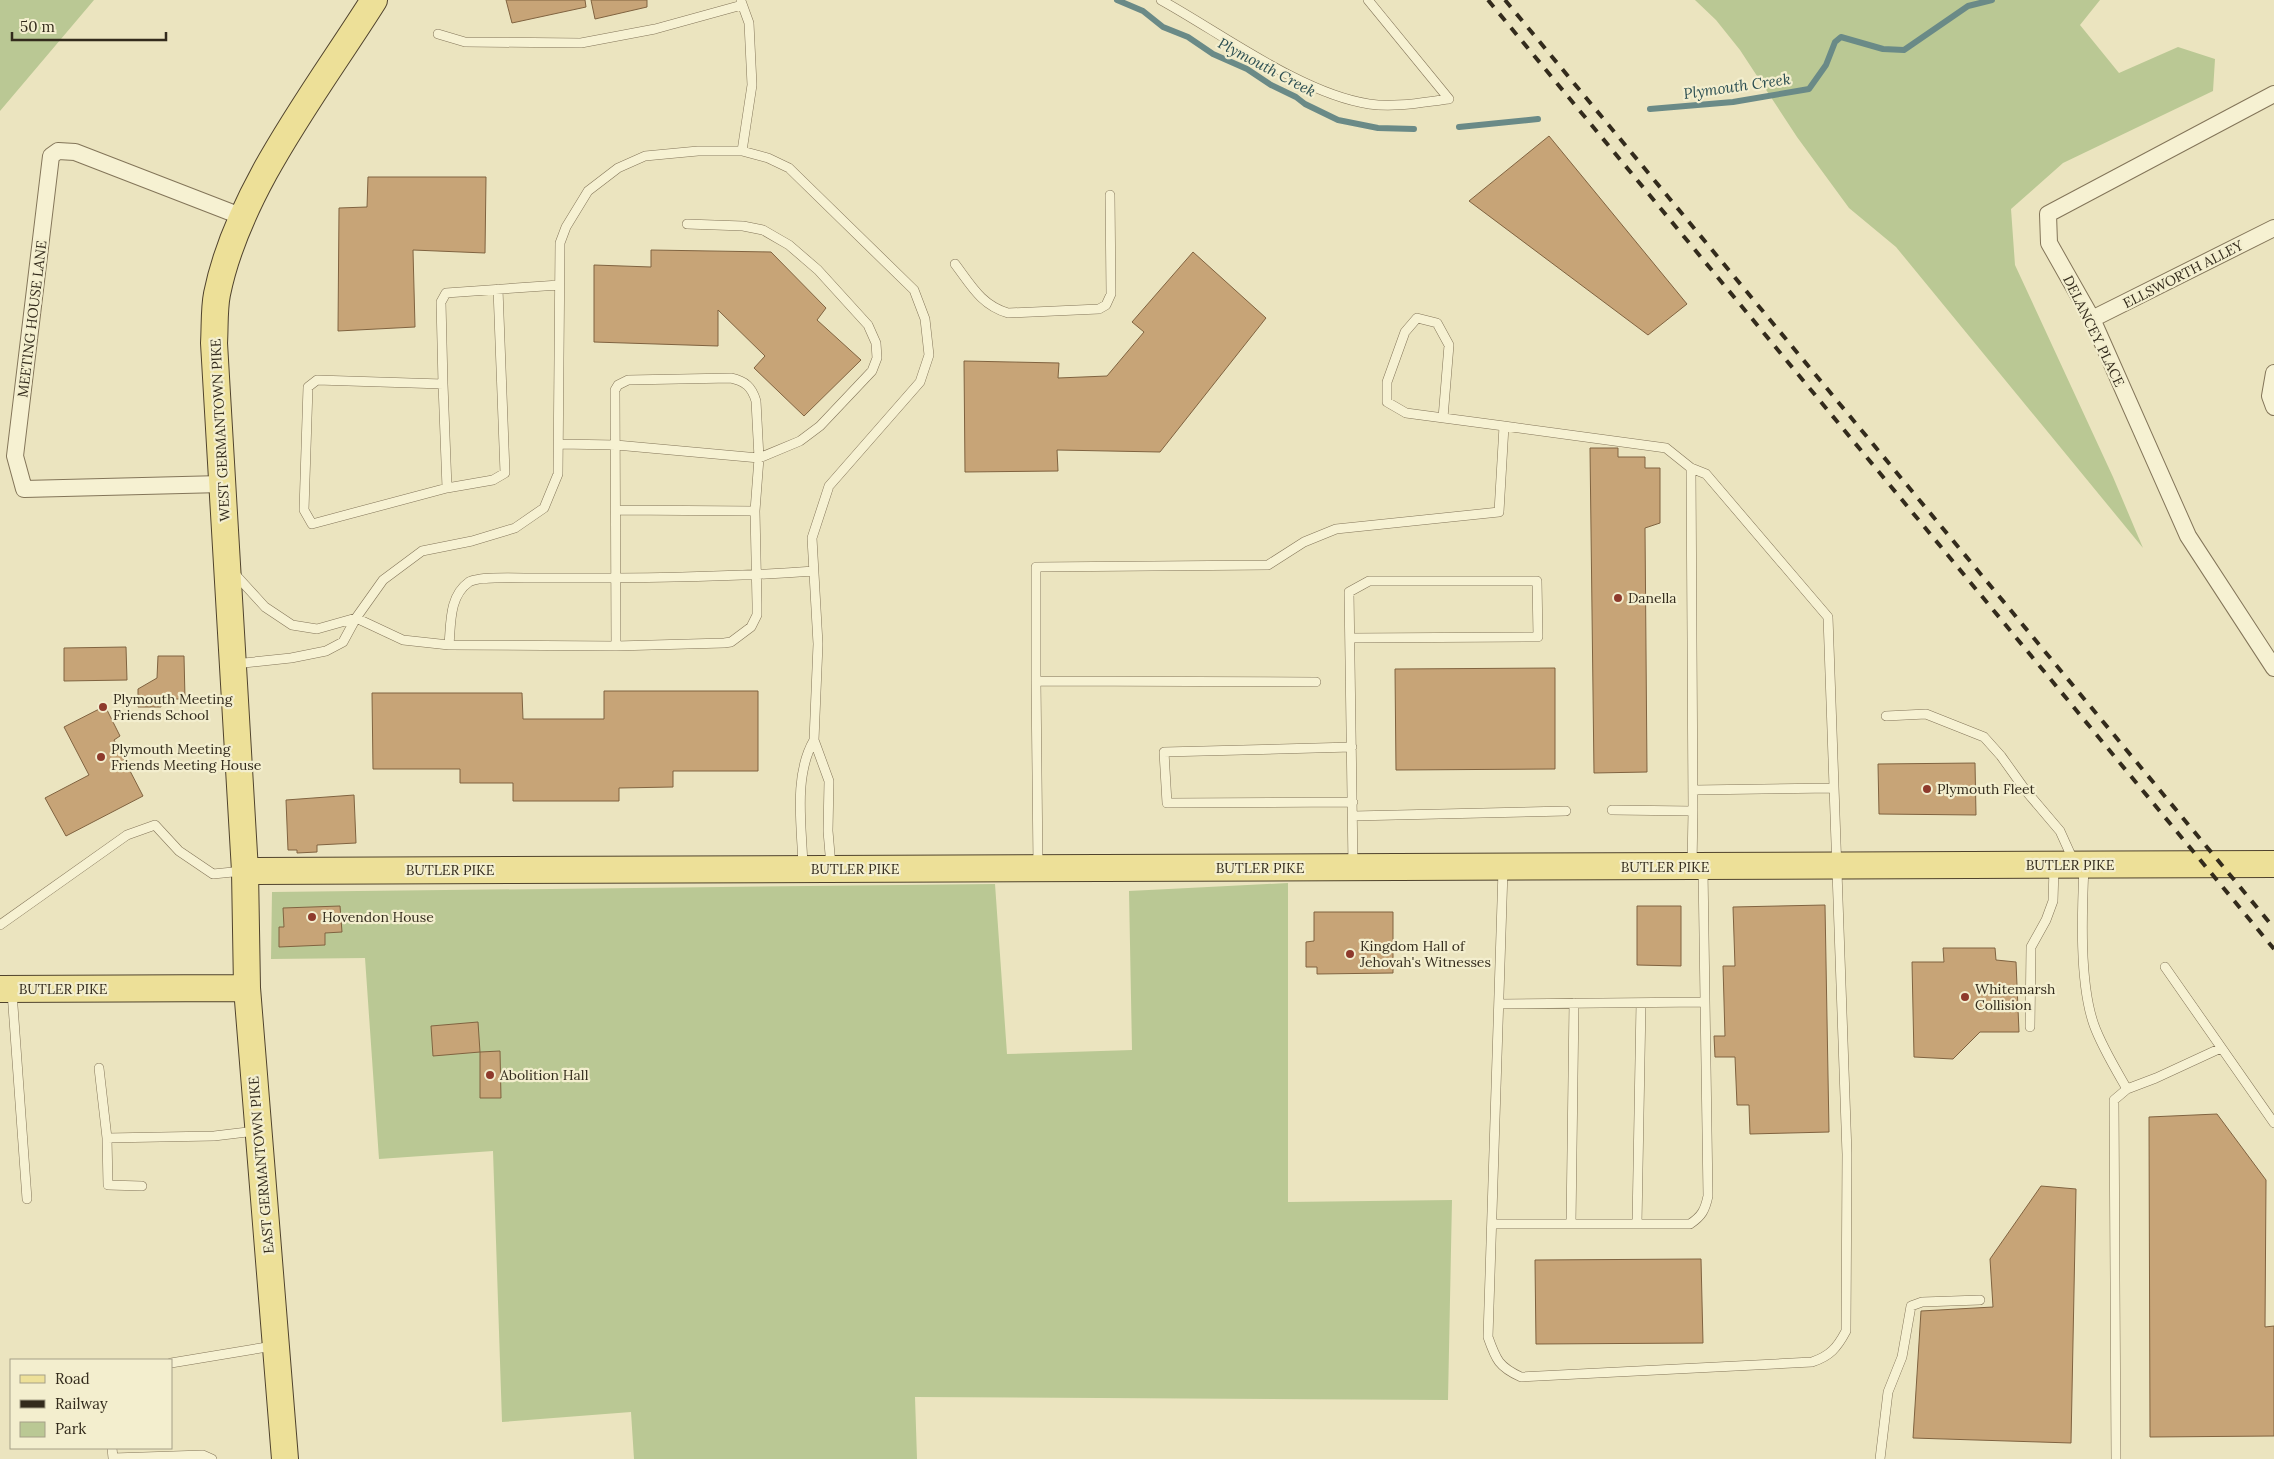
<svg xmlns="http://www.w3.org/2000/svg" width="2274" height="1459" font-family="Lora,serif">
  <rect width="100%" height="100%" fill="#ebe4bf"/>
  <path fill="#bac894" d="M0 0H94L0 111Z
    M1695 0H2100L2080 25 2119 73 2178 47 2215 59 2213 91 2063 163 2011 209 2015 265 2113 477 2143 548 1896 247 1849 208 1797 137 1740 50 1716 20Z
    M1288 883V1202L1452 1200 1448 1400 915 1397 917 1459H634L631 1412 502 1422 493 1151 379 1159 365 958 271 959 272 892 995 884 1007 1054 1132 1050 1129 891Z"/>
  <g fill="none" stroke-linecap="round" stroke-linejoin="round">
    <path stroke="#6a8a87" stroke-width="6" d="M1117 0 1143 11 1163 27 1188 37 1213 54 1247 69 1271 85 1296 97 1305 104 1338 120 1378 128 1414 129
      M1650 109 1733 102 1809 89 1826 65 1835 42 1841 37 1883 49 1904 50 1968 6 1992 0
      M1459 127 1538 119"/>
  </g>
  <path fill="#c7a477" stroke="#806340" d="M506 0H585L586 7 512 23Z
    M591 0H647V7L595 19Z
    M1549 136 1687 304 1648 335 1469 201Z
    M368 177H486L485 253 413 250 415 327 338 331 339 208 367 207Z
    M651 250 771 252 826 308 817 320 861 360 804 416 754 368 765 356 718 310V346L594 342V265L651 267Z
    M1193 252 1266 318 1160 452 1057 450 1058 471 965 472 964 361 1059 363 1058 378 1107 376 1144 332 1132 322Z
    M1590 448H1618V457H1645V468H1660V523L1645 528 1647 772 1594 773Z
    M126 647 127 680 64 681V648Z
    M158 656H184L185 699H161V707H138V689L157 678Z
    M1555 668V769L1396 770 1395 669Z
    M604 691H758V771H673V787L619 788V801H513V783H460V769H373L372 693H522L523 719H604Z
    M105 706 120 736 114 740 143 796 66 836 45 798 89 775 64 727Z
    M1975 763 1976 815 1879 814 1878 764Z
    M354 795 356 843 317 845V852L297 853V850H288L286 800Z
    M1825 905 1829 1132 1750 1134 1749 1105H1737L1735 1057H1715L1714 1036H1725L1723 966H1735L1733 907Z
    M340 906 342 932 325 933V945L279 947V927H284L283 908Z
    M1637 906H1681V966L1637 965Z
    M1314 912H1393V973L1317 974V967H1306V942L1314 941Z
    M1943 948H1995L1996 960 2016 962 2019 1032H1980L1953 1059 1914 1057 1912 962H1944Z
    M478 1022 480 1052 433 1056 431 1026Z
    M500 1051 501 1098H480V1052Z
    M2217 1114 2266 1180 2265 1327 2274 1326V1436L2150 1437 2149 1117Z
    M2041 1186 2076 1189 2071 1443 1913 1438 1921 1311 1993 1307 1990 1259Z
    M1701 1259 1703 1343 1536 1344 1535 1260Z"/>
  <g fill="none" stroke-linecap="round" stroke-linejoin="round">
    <defs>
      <path id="service" d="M1161 0C1221 33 1302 94 1369 104 1395 108 1424 102 1449 99L1368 0
        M741 1 749 23 752 85 742 151
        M438 34 465 42 581 43 655 29 742 5
        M955 264C971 285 981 305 1008 313L1099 309 1106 305 1111 294 1110 195
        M498 289 505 473 493 480 447 488 312 524 304 510 308 387 317 380 443 384 441 302 446 293 559 285
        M443 384 447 488
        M1443 418 1449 345 1437 323 1417 318 1405 332 1387 382V402L1406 413 1504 426
        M560 444 616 445 759 458 800 441 820 426 872 371 877 358 876 343 868 325 818 270 789 245 763 230 743 226 687 224
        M1691 468 1693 811
        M616 510 755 511
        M234 573 265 607 292 625 317 629 356 618 403 640 449 645 616 646 724 643 731 642 751 627 757 615V604L755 511 759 458 756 401C752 387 745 381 731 378L628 380 618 385 615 390 616 646
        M1350 638 1538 637 1537 581H1369L1349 592 1353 865
        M449 645C451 623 449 596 469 582 478 576 520 578 533 578 627 578 721 578 814 571
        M234 664 291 658 326 651 343 642 356 618 383 580 422 551 472 541 515 528 544 508 558 474 560 243 566 227 588 191 618 168 645 156 698 151H742L768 158 789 168 914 290 925 319 929 355 920 382 829 486 812 538 818 644 814 740 829 781 828 831 831 866
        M1036 681V567L1268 565 1304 542 1336 529 1499 512 1504 426 1666 448 1691 468 1706 474 1828 617 1847 1154 1846 1331C1837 1348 1830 1356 1812 1362L1521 1377C1499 1367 1496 1360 1488 1337L1503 870
        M1886 716 1926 714 1984 737 2001 756 2026 791 2060 831 2074 862
        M1352 747 1164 752 1167 803 1353 802
        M1694 790 1833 788
        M1612 810 1693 811 1692 865
        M1353 816 1566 811
        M1038 866 1036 681 1316 682
        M2084 866C2082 911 2079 983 2094 1025 2102 1047 2115 1068 2127 1089L2114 1100 2116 1459
        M803 867C802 827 793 776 814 740
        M0 925 127 835 155 825 179 851 213 874 243 871
        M2165 967 2274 1123
        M12 992 27 1199
        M1499 1004 1705 1002
        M2030 1027 2031 947 2046 920 2053 901 2054 868
        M99 1068 107 1138
        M2127 1089 2156 1078 2221 1048
        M142 1186 108 1185 107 1138 214 1136 256 1131
        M1492 1224H1690C1702 1216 1705 1210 1708 1196L1703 869
        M1571 1224 1574 1003
        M1637 1224 1641 1003
        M171 1363 273 1346
        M112 1448 113 1458 203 1455 212 1459
        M1880 1459 1888 1392 1902 1357 1911 1306 1922 1302 1980 1300"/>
      <path id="minor" d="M2274 94 2048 214 2049 243 2092 319 2188 536 2274 668
        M2092 319 2274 228
        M2274 373 2270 396 2274 407
        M222 484 24 489 15 456 51 156 58 151 75 152 243 217"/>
      <path id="primary" d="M245 871 2274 864
        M0 989 247 988
        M285 1459 247 988 245 871 214 343C215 327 214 309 217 294 238 190 318 89 374 0"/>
    </defs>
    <use href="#service" stroke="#837559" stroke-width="10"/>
    <use href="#minor" stroke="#837559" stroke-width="18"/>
    <use href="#primary" stroke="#50432d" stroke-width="28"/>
    <use href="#service" stroke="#f6f1d2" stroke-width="9"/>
    <use href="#minor" stroke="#f6f1d2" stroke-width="16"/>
    <use href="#primary" stroke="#ede098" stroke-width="26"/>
    <path stroke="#332b1c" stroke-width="4" stroke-dasharray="9 9" stroke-linecap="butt" d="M1488 0 2274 949
      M1505 0 2274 928"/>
  </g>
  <g fill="#8e3a2c" stroke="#f3eece" stroke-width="2">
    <circle cx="1618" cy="598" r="5"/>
    <circle cx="103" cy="707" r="5"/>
    <circle cx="101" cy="757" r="5"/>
    <circle cx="1927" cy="789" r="5"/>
    <circle cx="312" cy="917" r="5"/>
    <circle cx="1350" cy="954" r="5"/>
    <circle cx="1965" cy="997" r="5"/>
    <circle cx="490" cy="1075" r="5"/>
  </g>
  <g text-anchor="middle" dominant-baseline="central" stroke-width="4.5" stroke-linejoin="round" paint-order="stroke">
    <g font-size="14" fill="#332b1c" stroke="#f3eece">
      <text transform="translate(2183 274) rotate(-27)">ELLSWORTH ALLEY</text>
      <text transform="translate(32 319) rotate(-83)">MEETING HOUSE LANE</text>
      <text transform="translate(2094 331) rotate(64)">DELANCEY PLACE</text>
      <text transform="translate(220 430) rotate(-93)">WEST GERMANTOWN PIKE</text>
      <text x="2070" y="865">BUTLER PIKE</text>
      <text x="1665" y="867">BUTLER PIKE</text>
      <text x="1260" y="868">BUTLER PIKE</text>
      <text x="855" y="869">BUTLER PIKE</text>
      <text x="450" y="870">BUTLER PIKE</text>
      <text x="63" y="989">BUTLER PIKE</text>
      <text transform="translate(261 1165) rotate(-95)">EAST GERMANTOWN PIKE</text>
    </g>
    <g font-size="14" fill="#332b1c" stroke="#f3eece" text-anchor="start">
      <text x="1628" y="598">Danella</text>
      <text x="113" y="699">Plymouth Meeting<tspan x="113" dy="16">Friends School</tspan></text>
      <text x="111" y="749">Plymouth Meeting<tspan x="111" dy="16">Friends Meeting House</tspan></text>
      <text x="1937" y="789">Plymouth Fleet</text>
      <text x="322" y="917">Hovendon House</text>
      <text x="1360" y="946">Kingdom Hall of<tspan x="1360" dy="16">Jehovah's Witnesses</tspan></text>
      <text x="1975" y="989">Whitemarsh<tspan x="1975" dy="16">Collision</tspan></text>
      <text x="500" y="1075">Abolition Hall</text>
    </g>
    <g font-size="15" font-style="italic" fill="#2c4f52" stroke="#f3eece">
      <text transform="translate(1267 67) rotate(28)">Plymouth Creek</text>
      <text transform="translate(1737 86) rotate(-8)">Plymouth Creek</text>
    </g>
  </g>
  <rect x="10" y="1359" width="162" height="90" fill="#f3eece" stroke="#a6a087"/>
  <rect x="20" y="1375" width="25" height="8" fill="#ede098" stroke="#a6a087"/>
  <text x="55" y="1384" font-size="15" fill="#332b1c">Road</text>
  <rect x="20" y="1400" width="25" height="8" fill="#332b1c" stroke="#a6a087"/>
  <text x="55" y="1409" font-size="15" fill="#332b1c">Railway</text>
  <rect x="20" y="1422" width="25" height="15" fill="#bac894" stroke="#a6a087"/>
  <text x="55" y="1434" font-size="15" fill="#332b1c">Park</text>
  <path d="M12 32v8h154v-8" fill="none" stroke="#332b1c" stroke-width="2.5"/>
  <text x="20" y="32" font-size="15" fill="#332b1c" stroke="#f3eece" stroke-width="4" paint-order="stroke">50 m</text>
</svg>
